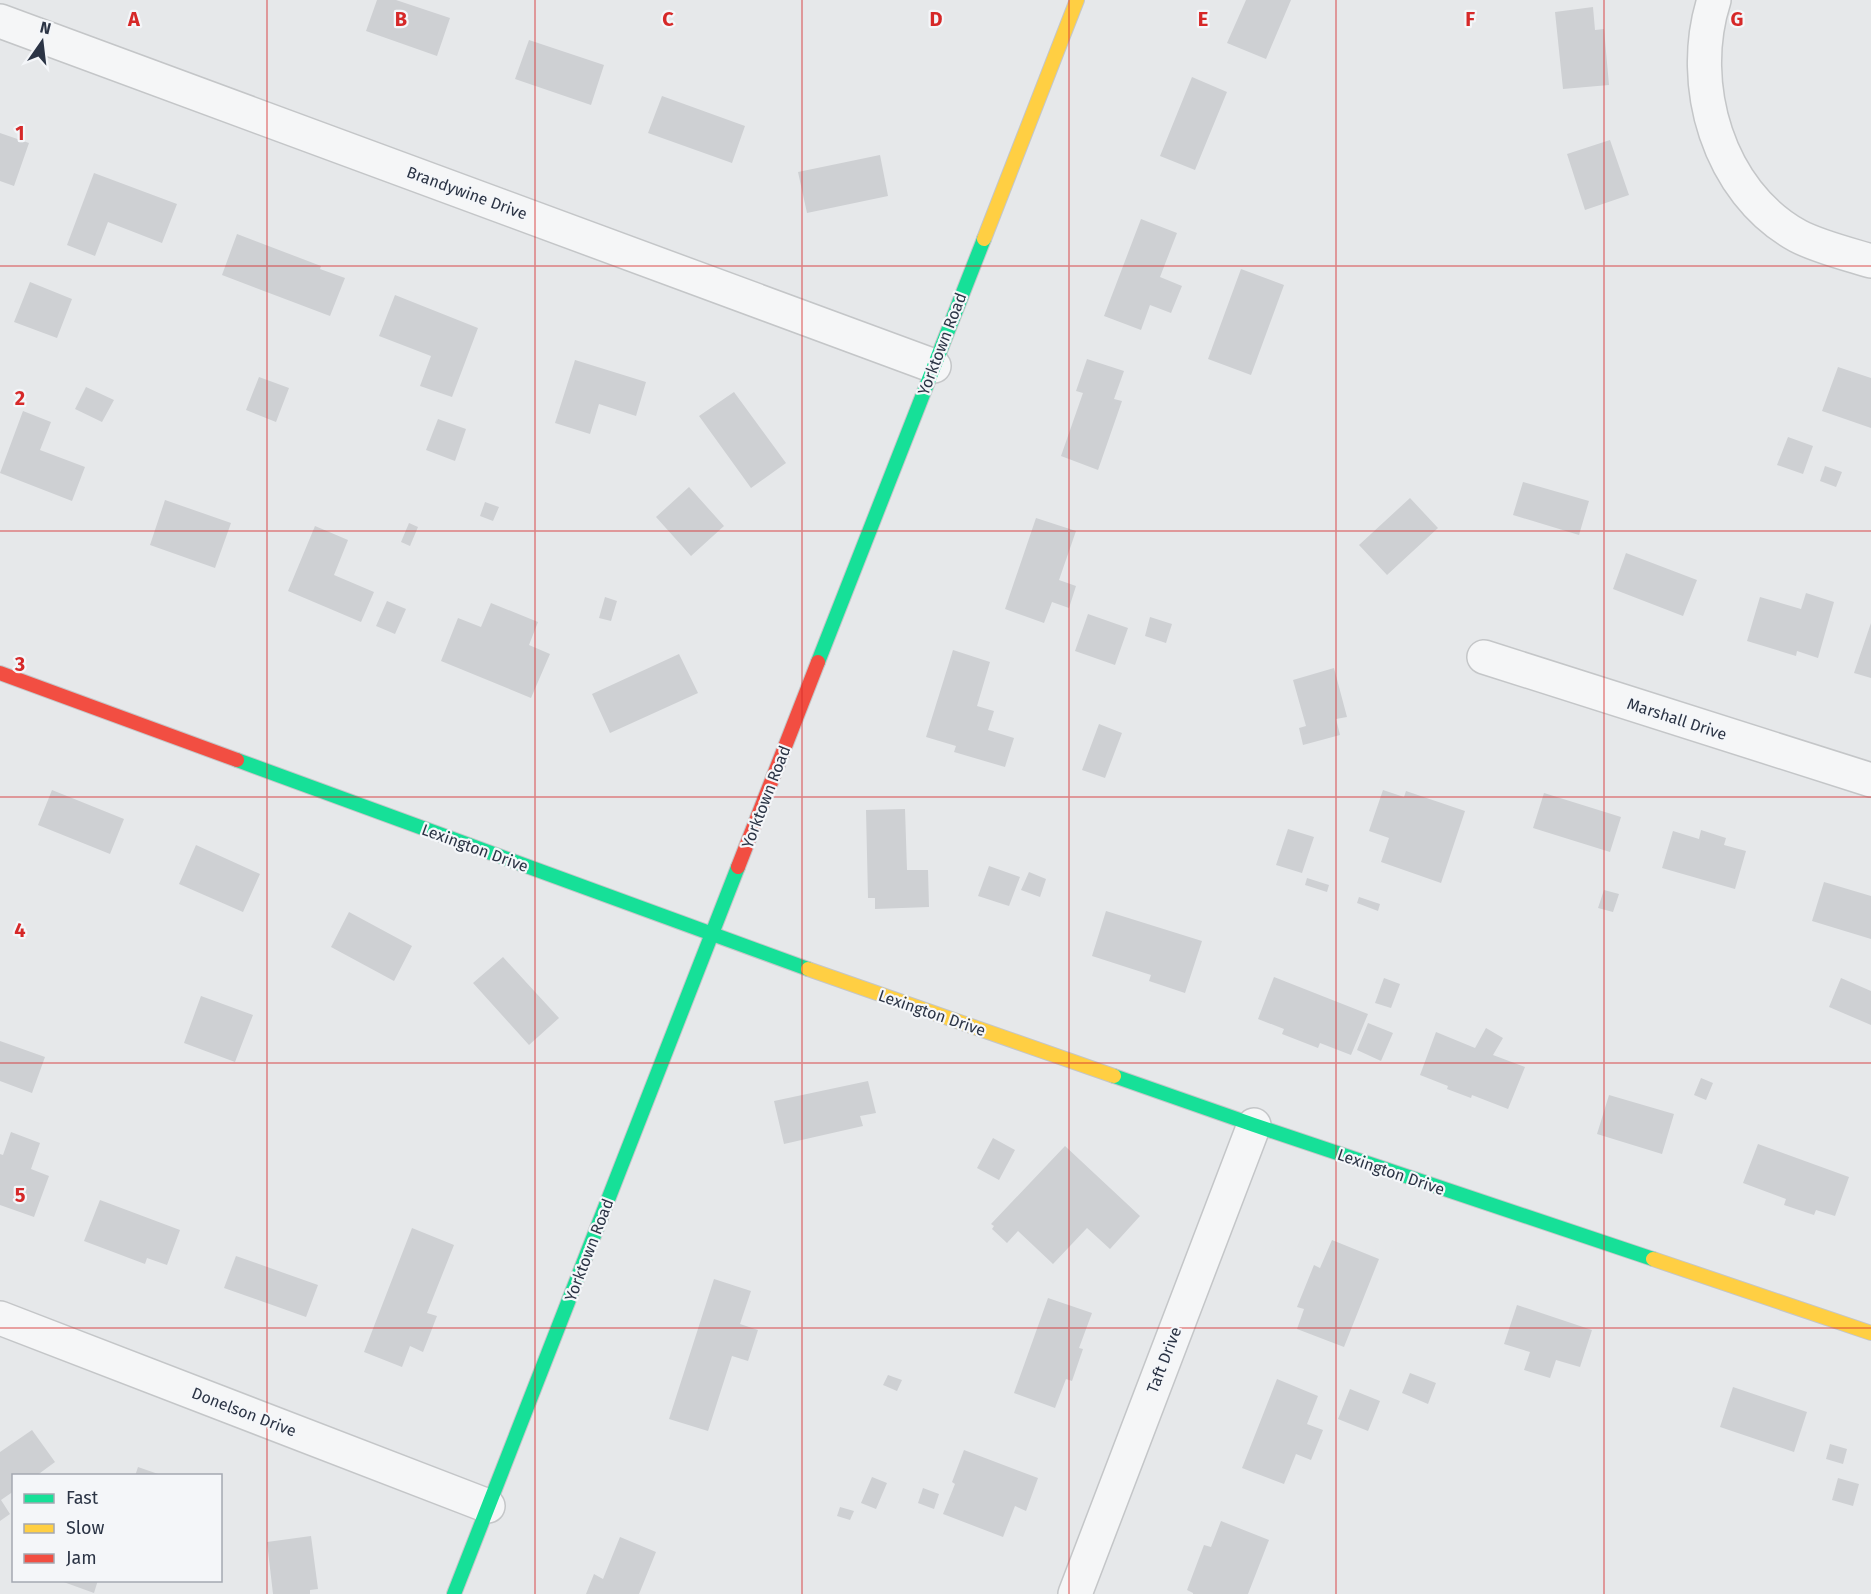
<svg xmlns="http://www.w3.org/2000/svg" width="1871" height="1594" font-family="'Fira Sans',sans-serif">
  <rect width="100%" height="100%" fill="#e6e8ea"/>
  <path fill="#ced0d3" d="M377 0H396L450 18 437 56 366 31Z
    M1246 0H1291L1266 59 1227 43Z
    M1593 7 1595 30 1604 29 1609 85 1563 89 1555 12Z
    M529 40 604 65 591 105 515 79Z
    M1192 77 1227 92 1195 170 1160 156Z
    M662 96 745 126 732 163 648 133Z
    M0 133 29 143 14 186 0 181Z
    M1610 140 1629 195 1585 210 1567 154Z
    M880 155 888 196 807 213 798 172Z
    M94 173 177 204 162 243 108 222 95 256 67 245Z
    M1141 219 1177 233 1160 277 1182 286 1171 313 1150 305 1141 330 1104 316Z
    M237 234 321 266 320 269 345 278 330 316 222 275Z
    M1241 269 1284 285 1251 375 1208 359Z
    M30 282 72 299 57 338 14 322Z
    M395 295 478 328 452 397 420 386 431 356 379 336Z
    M1087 359 1124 371 1114 399 1122 401 1098 470 1061 456 1083 393 1076 391Z
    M575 360 646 382 636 416 599 404 590 434 555 423Z
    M1838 367 1871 378V428L1822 411Z
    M259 377 289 388 276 422 246 410Z
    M86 387 114 400 102 422 75 409Z
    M734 392 786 463 751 488 699 416Z
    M23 411 51 422 40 450 85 467 72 501 0 473Z
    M438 419 466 429 455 461 426 450Z
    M1788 437 1813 446 1803 474 1777 465Z
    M1825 466 1842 472 1836 487 1820 481Z
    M1523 482 1589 501 1579 535 1513 515Z
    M689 487 724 526 691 556 656 517Z
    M1410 498 1438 528 1387 575 1359 545Z
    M165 500 231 523 215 568 150 545Z
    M485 502 499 507 493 521 480 516Z
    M1036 518 1076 531 1059 580 1076 586 1069 608 1052 602 1044 623 1005 609Z
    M409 523 418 527 410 546 401 542Z
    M315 526 348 540 334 575 374 592 361 622 288 591Z
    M1626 553 1697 580 1683 616 1613 589Z
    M1806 593 1834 602 1818 658 1797 651 1796 656 1747 641 1760 597 1801 609Z
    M605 597 617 601 611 621 599 618Z
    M387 601 406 609 395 634 376 626Z
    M491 603 538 622 529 645 550 654 531 698 441 661 458 618 481 627Z
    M1088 614 1128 628 1115 665 1075 651Z
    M1150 617 1172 624 1166 643 1145 636Z
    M1871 623V678L1854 673Z
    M953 650 990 662 977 706 994 711 988 730 1014 738 1005 767 954 752 956 746 926 737Z
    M679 654 698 693 610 733 592 694Z
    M1334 668 1347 717 1336 719 1340 735 1303 745 1299 728 1306 726 1293 680Z
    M1099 724 1122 733 1105 778 1082 770Z
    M52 790 124 819 110 854 38 825Z
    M1383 790 1404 797 1406 791 1465 811 1441 883 1381 862 1389 838 1369 831Z
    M1544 793 1621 817 1610 852 1533 828Z
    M905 809 907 870H928L929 907 875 909V898H868L866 810Z
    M1288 829 1314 837 1302 873 1276 865Z
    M1701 830 1726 838 1724 845 1746 851 1735 889 1662 868 1673 831 1699 839Z
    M196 845 260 874 243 912 179 884Z
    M989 866 1020 877 1009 906 978 896Z
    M1029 872 1046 879 1040 897 1021 890Z
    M1307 878 1329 885 1327 892 1305 885Z
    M1824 882 1871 896V939L1812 921Z
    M1604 890 1619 894 1613 912 1598 908Z
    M1359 897 1380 904 1378 911 1357 903Z
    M1106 911 1202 941 1185 993 1149 981 1151 975 1092 956Z
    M349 912 412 946 394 981 331 947Z
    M503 957 559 1018 529 1045 473 983Z
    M1274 977 1368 1014 1351 1055 1320 1043 1318 1048 1282 1034 1284 1029 1258 1019Z
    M1384 978 1400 984 1391 1008 1375 1003Z
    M1841 978 1871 991V1025L1829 1007Z
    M201 996 253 1015 235 1062 184 1043Z
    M1368 1023 1393 1033 1381 1061 1357 1050Z
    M1486 1028 1503 1038 1493 1055 1525 1067 1508 1109 1472 1095 1471 1098 1447 1089 1448 1086 1420 1075 1436 1032 1475 1048Z
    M0 1041 45 1057 32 1093 0 1081Z
    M1701 1078 1713 1083 1706 1100 1694 1095Z
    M868 1081 876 1113 860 1116 863 1126 784 1144 774 1101Z
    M1609 1095 1674 1114 1662 1154 1597 1134Z
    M11 1132 40 1143 31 1169 49 1176 34 1217 0 1205V1154L3 1155Z
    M993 1138 1015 1150 999 1180 977 1168Z
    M1758 1144 1849 1177 1835 1216 1816 1210 1814 1215 1784 1205 1786 1199 1743 1183Z
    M1065 1146 1140 1216 1110 1249 1087 1228 1053 1264 1018 1231 1007 1243 992 1229 994 1226 991 1224Z
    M100 1200 180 1230 167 1265 147 1258 145 1264 84 1241Z
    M412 1228 454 1245 427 1313 437 1316 423 1352 410 1346 402 1367 364 1352Z
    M1332 1240 1379 1259 1344 1347 1297 1329 1304 1309 1297 1307 1314 1265 1320 1268Z
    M236 1256 318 1285 306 1317 224 1288Z
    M714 1279 751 1291 740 1324 758 1330 748 1361 732 1356 708 1431 669 1419Z
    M1048 1298 1092 1313 1079 1348 1083 1349 1072 1381 1066 1379 1055 1408 1014 1393Z
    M1517 1305 1592 1330 1580 1367 1556 1360 1550 1378 1524 1370 1530 1352 1504 1344Z
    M1410 1373 1436 1383 1428 1404 1402 1393Z
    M888 1375 902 1380 897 1391 883 1385Z
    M1277 1379 1318 1396 1307 1424 1323 1430 1311 1460 1296 1454 1284 1484 1242 1468Z
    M1733 1387 1807 1412 1794 1452 1720 1427Z
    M1350 1389 1380 1401 1368 1431 1338 1419Z
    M32 1430 55 1462 36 1476H14V1491L1 1500 10 1514 0 1521V1452Z
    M1830 1444 1847 1449 1843 1464 1826 1459Z
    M964 1450 1038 1478 1026 1511 1015 1506 1003 1537 943 1514 955 1484 952 1482Z
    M138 1467 161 1475V1476H135Z
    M872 1477 887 1483 876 1509 861 1503Z
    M1838 1478 1859 1484 1853 1506 1832 1500Z
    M923 1488 939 1494 934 1509 918 1503Z
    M840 1507 854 1511 850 1520 837 1516Z
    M1221 1521 1269 1540 1248 1594H1193V1593L1187 1590 1204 1545 1211 1547Z
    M311 1536 318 1589 310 1590V1594H273L267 1542Z
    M620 1537 656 1552 639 1594H586L594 1574 603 1579Z
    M58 1580H98L94 1593Z"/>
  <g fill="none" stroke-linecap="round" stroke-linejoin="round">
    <defs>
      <path id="street" d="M1714 0C1687 84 1718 192 1798 236 1819 247 1848 254 1871 261
        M0 21 934 366
        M1484 657 1871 780
        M0 1318 488 1506
        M1075 1594 1254 1125"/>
      <path id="fast" d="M818 662 984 239
        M237 760 808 969
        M1114 1076 1254 1125 1653 1259
        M454 1594 738 867"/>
      <path id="slow" d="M984 239 1077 0
        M808 969 1114 1076
        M1653 1259 1871 1333"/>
      <path id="jam" d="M0 673 237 760
        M738 867 818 662"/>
    </defs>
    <use href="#street" stroke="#c4c6c8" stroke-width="36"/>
    <use href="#fast" stroke="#c4c6c8" stroke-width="16"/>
    <use href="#slow" stroke="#c4c6c8" stroke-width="16"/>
    <use href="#jam" stroke="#c4c6c8" stroke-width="16"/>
    <use href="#street" stroke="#f5f6f7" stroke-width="33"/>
    <use href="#fast" stroke="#16e098" stroke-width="14"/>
    <use href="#slow" stroke="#ffcf43" stroke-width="14"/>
    <use href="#jam" stroke="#f24e42" stroke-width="14"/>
  </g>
  <path fill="none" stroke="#d62828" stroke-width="1.5" stroke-opacity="0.55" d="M267 0V1594M535 0V1594M802 0V1594M1069 0V1594M1336 0V1594M1604 0V1594M0 266H1871M0 531H1871M0 797H1871M0 1063H1871M0 1328H1871"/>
  <g text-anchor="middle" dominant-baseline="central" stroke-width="4.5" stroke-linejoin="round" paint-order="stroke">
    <g font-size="16" fill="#2b3445" stroke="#f4f6f9">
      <text transform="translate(467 193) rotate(20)">Brandywine Drive</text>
      <text transform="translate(942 344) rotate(-69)">Yorktown Road</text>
      <text transform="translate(1677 719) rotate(18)">Marshall Drive</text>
      <text transform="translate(766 797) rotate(-69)">Yorktown Road</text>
      <text transform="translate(475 848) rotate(20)">Lexington Drive</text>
      <text transform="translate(932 1013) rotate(19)">Lexington Drive</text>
      <text transform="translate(1391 1172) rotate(19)">Lexington Drive</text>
      <text transform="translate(589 1250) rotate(-69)">Yorktown Road</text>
      <text transform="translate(1164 1360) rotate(-69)">Taft Drive</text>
      <text transform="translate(244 1412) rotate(21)">Donelson Drive</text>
    </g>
  </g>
  <g font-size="20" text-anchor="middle" font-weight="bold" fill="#d62828" stroke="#f4f6f9" stroke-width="4.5" stroke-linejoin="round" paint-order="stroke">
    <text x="134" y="26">A</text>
    <text x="401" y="26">B</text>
    <text x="668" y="26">C</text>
    <text x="936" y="26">D</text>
    <text x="1203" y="26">E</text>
    <text x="1470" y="26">F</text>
    <text x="1737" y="26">G</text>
    <text x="20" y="140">1</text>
    <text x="20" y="405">2</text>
    <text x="20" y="671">3</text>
    <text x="20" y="937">4</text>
    <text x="20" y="1202">5</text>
  </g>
  <rect x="12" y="1474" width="210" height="108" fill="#f4f6f9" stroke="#a4a8b1" stroke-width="1.5"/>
  <rect x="24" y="1494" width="30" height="9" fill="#16e098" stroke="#a4a8b1" stroke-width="1.5"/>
  <text x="66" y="1504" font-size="18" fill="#2b3445">Fast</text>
  <rect x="24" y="1524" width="30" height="9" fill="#ffcf43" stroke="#a4a8b1" stroke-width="1.5"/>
  <text x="66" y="1534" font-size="18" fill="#2b3445">Slow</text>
  <rect x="24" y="1554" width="30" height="9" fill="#f24e42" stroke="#a4a8b1" stroke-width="1.5"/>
  <text x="66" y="1564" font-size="18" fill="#2b3445">Jam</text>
  <g transform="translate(42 42) rotate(14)" stroke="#f4f6f9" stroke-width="4.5" paint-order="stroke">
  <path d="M0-4.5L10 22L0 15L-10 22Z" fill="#2b3445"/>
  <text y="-9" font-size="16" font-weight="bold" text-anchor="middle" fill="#2b3445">N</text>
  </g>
</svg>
